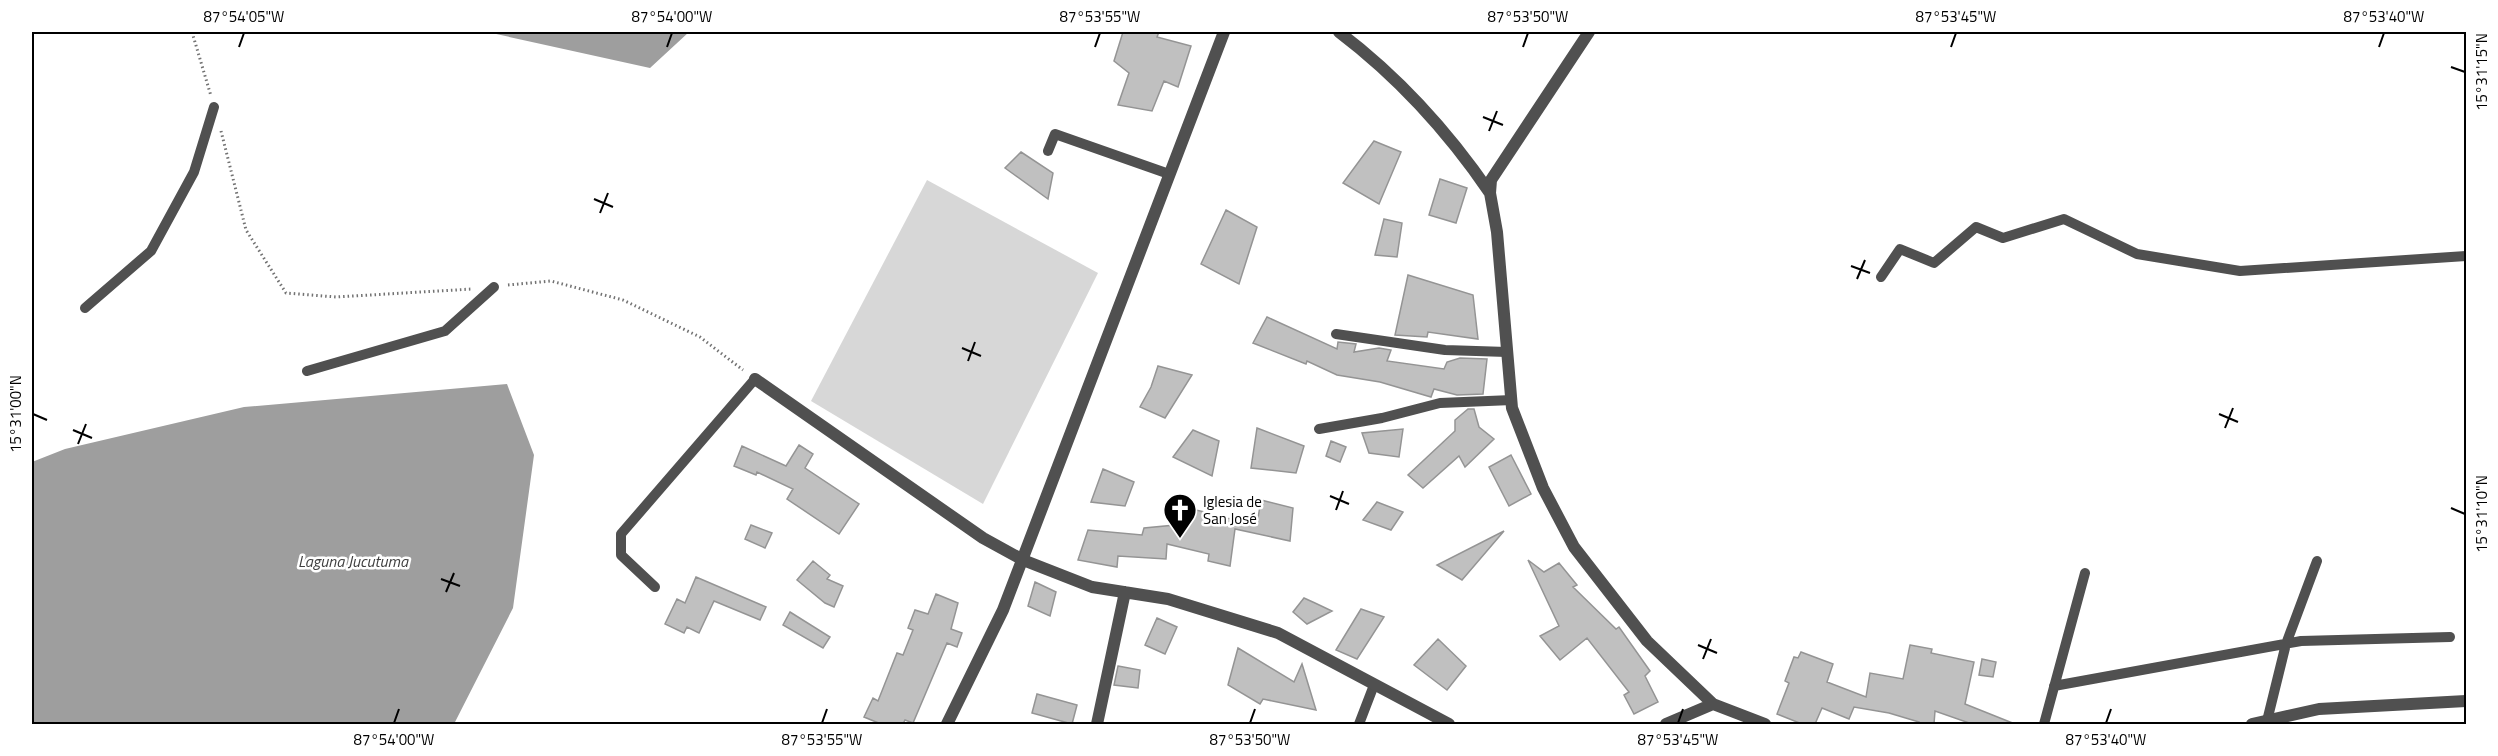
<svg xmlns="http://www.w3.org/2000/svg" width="2498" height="756" font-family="'Titillium Web',sans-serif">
  <rect width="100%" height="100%" fill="#fff"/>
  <path fill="#d7d7d7" d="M927 180 1098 273 983 504 811 401Z"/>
  <path fill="#9e9e9e" d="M487 32H689L650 68Z
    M507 384 534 455 513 608 454 724H32V462L65 449 244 407Z"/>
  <path fill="#c0c0c0" stroke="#949494" stroke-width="1.5" d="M1123 32H1159L1157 37 1191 46 1178 87 1164 81 1152 111 1118 105 1129 73 1114 61Z
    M1374 141 1401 152 1379 204 1343 183Z
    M1021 152 1053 173 1048 199 1005 168Z
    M1440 179 1467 188 1456 223 1429 215Z
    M1226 210 1257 227 1239 284 1201 264Z
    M1384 219 1402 223 1397 257 1375 255Z
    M1408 275 1473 295 1478 339 1428 332 1427 337 1395 335Z
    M1267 317 1337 349 1338 342 1356 344 1354 352 1379 348 1391 350 1387 361 1444 369 1447 362 1460 358 1487 359 1483 394 1457 395 1434 389 1431 397 1380 382 1337 375 1307 361 1306 364 1253 343Z
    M1158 366 1192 375 1165 418 1140 407 1151 387Z
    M1468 409H1474L1479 427 1494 439 1465 467 1459 456 1423 488 1408 475 1455 431V420Z
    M1257 428 1304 446 1296 473 1251 468Z
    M1403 429 1399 457 1369 453 1362 433Z
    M1193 430 1219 441 1212 476 1173 457Z
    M1331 441 1346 447 1340 462 1326 456Z
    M799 445 813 454 805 468 859 504 839 534 787 499 793 489 757 472 756 475 734 466 742 446 786 466Z
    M1511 455 1531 494 1509 506 1489 467Z
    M1103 469 1134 482 1125 506 1091 502Z
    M1261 500 1293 508 1290 541 1235 529 1230 566 1208 561 1209 554 1167 544 1166 559 1118 556 1117 567 1078 560 1088 530 1142 535 1144 528 1175 525 1173 505 1205 512V519L1258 518Z
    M1377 502 1403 512 1391 530 1363 520Z
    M751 525 772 533 765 548 745 539Z
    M1504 531 1462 580 1437 565Z
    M1528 560 1544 572 1559 563 1577 585 1573 587 1616 629 1619 627 1650 671 1645 676 1658 702 1634 714 1624 695 1629 692 1587 638 1560 660 1540 636 1559 626Z
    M813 561 830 575 827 579 843 586 834 607 825 603 797 580Z
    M696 577 766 607 760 620 714 601 699 633 687 627 684 633 665 624 677 599 685 603Z
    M1035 582 1056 592 1050 616 1028 606Z
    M936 594 958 603 951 629 962 633 957 647 947 643 913 723 905 720 903 724H881L864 717 873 698 878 701 897 653 903 655 913 630 908 628 915 610 928 614Z
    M1304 598 1315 603 1332 611 1307 624 1293 612Z
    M1361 609 1384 617 1357 659 1336 650Z
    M790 612 830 637 823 648 783 625Z
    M1157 618 1177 627 1165 654 1145 645Z
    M1438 639 1466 666 1447 690 1414 665Z
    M1910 645 1932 649 1931 653 1974 662 1965 704 2015 724H1972L1935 711 1934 724H1918L1919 722 1889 713 1854 707 1849 719 1822 708 1815 724H1802L1777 714 1789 683 1785 681 1794 657 1798 658 1801 652 1833 664 1827 682 1866 697 1870 673 1903 679Z
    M1238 648 1294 682 1302 664 1316 710 1263 699 1260 704 1228 685Z
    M1982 659 1996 662 1993 677 1979 675Z
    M1118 666 1140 670 1138 688 1114 685Z
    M1037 694 1077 705 1072 724 1032 713Z"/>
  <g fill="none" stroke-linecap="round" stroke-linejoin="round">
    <path stroke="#727272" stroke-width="3" stroke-dasharray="1.5 3" stroke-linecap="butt" d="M192 32 211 96
      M221 131 246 230 286 293 336 297 472 289
      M508 285 551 281 623 300 700 337 743 370"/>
    <path stroke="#505050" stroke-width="10" d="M1048 151 1055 134 1169 174
      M1881 277 1900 249 1934 263 1976 227 2003 238 2064 219 2137 254 2240 271 2466 256
      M85 308 151 251 194 172 214 107
      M1336 334 1445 350 1507 352
      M307 371 445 331 494 287
      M1319 429 1382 418 1440 403 1512 400
      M655 587 621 555V534L755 379
      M2054 686 2301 641 2450 637
      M2267 721 2286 644 2317 561
      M1359 724 1374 685
      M2044 724 2085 573"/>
    <path stroke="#505050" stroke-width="12" d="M1339 32C1397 76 1449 133 1490 193
      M1589 32 1491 180 1490 193 1497 232 1512 408 1543 488 1574 547 1647 641 1713 704 1765 724
      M755 379 983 538 1023 560 1092 587 1168 599 1278 633 1449 724
      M947 724 1003 610 1224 32
      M1097 724 1125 592
      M1666 724 1713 704
      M2252 724 2319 709 2466 701"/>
  </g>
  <path fill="none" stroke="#000" stroke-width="2" d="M239 47 244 33M667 47 672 33M1095 47 1100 33M1523 47 1528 33M1951 47 1956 33M2379 47 2384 33M2451 67 2465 72M1483 117 1503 125M1489 131 1497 111M594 199 613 207M600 213 608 193M1851 266 1870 273M1857 279 1865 260M962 348 981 356M968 361 975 342M33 414 47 420M2219 414 2238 422M2225 428 2233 408M73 430 92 438M78 444 86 424M1330 496 1349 504M2451 508 2465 514M1336 510 1343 491M441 579 460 586M446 592 454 573M1698 645 1717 653M1703 659 1711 639M394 723 399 709M822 723 827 709M1250 723 1255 709M1678 723 1683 709M2106 723 2111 709"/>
  <defs>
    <symbol id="church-pin" viewBox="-11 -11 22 30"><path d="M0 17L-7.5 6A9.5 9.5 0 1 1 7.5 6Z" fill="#000" stroke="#fff"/><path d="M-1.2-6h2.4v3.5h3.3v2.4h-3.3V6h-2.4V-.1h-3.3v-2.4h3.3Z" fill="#fff"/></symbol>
  </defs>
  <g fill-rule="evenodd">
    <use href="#church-pin" x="1161" y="491" width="38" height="52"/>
  </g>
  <g text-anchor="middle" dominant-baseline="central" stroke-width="5" stroke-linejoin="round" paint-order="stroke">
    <g font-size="15" fill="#000" stroke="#fff" text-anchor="start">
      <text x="1203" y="501">Iglesia de<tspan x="1203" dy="17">San José</tspan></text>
    </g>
    <g font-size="16" font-style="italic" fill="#3f3f3f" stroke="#fff">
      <text x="353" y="561">Laguna Jucutuma</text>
    </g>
  </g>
  <rect width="2498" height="756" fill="none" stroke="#ffffff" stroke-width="66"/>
  <rect x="33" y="33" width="2432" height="690" fill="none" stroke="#000" stroke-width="2"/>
  <g font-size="15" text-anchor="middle" fill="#000">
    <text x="244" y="22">87°54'05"W</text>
    <text x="672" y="22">87°54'00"W</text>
    <text x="1100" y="22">87°53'55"W</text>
    <text x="1528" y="22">87°53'50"W</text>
    <text x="1956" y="22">87°53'45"W</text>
    <text x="2384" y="22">87°53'40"W</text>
    <text transform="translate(2482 72) rotate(-90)" y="5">15°31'15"N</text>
    <text transform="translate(16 414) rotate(-90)" y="5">15°31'00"N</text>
    <text transform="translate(2482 514) rotate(-90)" y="5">15°31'10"N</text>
    <text x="394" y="745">87°54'00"W</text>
    <text x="822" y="745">87°53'55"W</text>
    <text x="1250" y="745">87°53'50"W</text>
    <text x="1678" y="745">87°53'45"W</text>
    <text x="2106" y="745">87°53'40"W</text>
  </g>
</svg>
